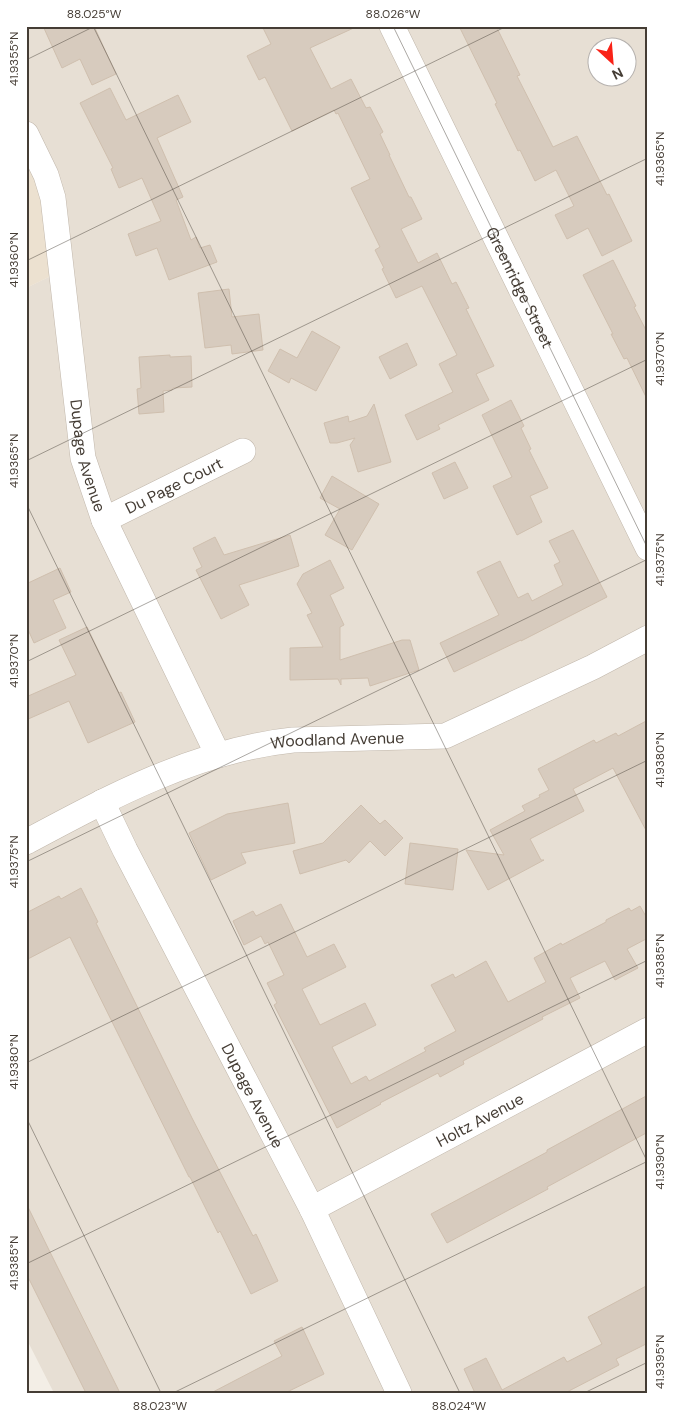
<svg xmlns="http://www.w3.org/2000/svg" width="674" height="1419" font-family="'DM Sans',sans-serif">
  <rect width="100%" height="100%" fill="#f3eee6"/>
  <path fill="#e7dfd4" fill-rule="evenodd" d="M26 26H648V1393H54L26 1338V288L55 274 26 150ZM596 48H626V78H596Z"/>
  <path fill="#ece1d0" d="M26 150 41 181 55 274 26 288Z"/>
  <path fill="#d7cbbe" stroke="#cfbfae" d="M43 26H94L116 74 92 85 80 59 62 68Z
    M262 26H358L310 48 331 89 351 79 366 108 370 107 383 132 380 134 390 155H389L409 197H411L422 219 401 229 418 263 437 253 452 284 456 282 469 308 466 309 494 366 476 374 489 400 438 425 440 429 417 440 405 415 453 392 439 364 457 355 422 286 396 298 382 269 384 268 375 250 380 247 351 188 370 179 338 113 336 114 334 110 292 131 265 77 259 80 247 56 271 44Z
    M459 26H496L520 75 517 76 553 147 577 136 607 195 609 194 632 241 602 256 588 228 567 239 555 215 574 206 556 170 535 181 520 150 518 151 495 104 497 103Z
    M110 88 126 120 178 95 191 122 157 138 183 197 176 200 191 240 196 237 200 248 210 245 217 262 169 280 157 248 136 256 128 234 161 221 142 178 119 188 111 169 113 168 80 103Z
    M613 260 636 306 634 307 648 334V401L627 358 624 359 611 334H613L583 275Z
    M229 289 232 317 259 314 263 350 232 354 231 345 205 348 198 293Z
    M312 331 340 347 316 391 291 378 289 383 268 371 280 349 297 358Z
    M407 343 417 365 390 379 379 357Z
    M170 355V357L191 356 192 387 173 388 172 390 163 391 164 412 139 414 137 389 141 388 139 357Z
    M511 400 524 426 521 428 531 449 529 450 548 488 530 496 542 522 517 535 493 486 512 477 482 415Z
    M374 404 391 462 358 472 350 445 355 438 337 443H330L324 423 348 416 349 422 367 416Z
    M455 462 468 488 444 499 432 473Z
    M332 476 379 504 352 550 325 535 340 509 320 498Z
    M573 530 607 597 521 641V640L454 672 440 643 499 615 477 572 500 561 518 598 528 593 532 601 563 585 554 565 560 562 549 541Z
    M290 535 299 566 239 585 249 605 221 619 196 570 202 567 193 548 215 537 224 555Z
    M330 560 344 588 330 595 344 625 340 627V660L402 640H410L419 670 370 686 368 678 341 679V685L338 679 290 680V648L323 647 307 615 312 613 297 584 303 574Z
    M60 568 71 592 53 600 66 628 34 643 26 625V584Z
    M87 627 119 693 121 692 135 722 88 743 69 701 26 720V697L76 675 59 640Z
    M648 720V834L613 768 573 789 584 811 530 839 541 860H544L488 890 466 850 504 855 490 830 525 811 522 806 540 797 539 795 549 790 538 769 594 740 596 743 616 733 618 736Z
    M288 803 295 843 241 853 246 863 211 880 189 833 227 814Z
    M361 805 380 824 385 820 403 838 385 856 370 841 349 863 346 860 300 874 293 851 323 843Z
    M410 843 458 849 453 890 405 884Z
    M81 888 98 922 96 923 192 1118 253 1236 256 1234 278 1281 251 1294 220 1231 218 1233 190 1177H189L70 937 26 960V913L59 896 61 899Z
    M281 904 307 957 334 944 346 967 302 989 320 1025 365 1003 376 1025 332 1047 351 1084 366 1076 369 1081 426 1051 424 1048 456 1031 431 985 453 974 455 978 486 961 508 1002 546 982 534 958 561 943 562 945 606 922V920L629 908 631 911 640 906 648 920V938L627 949 638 968 615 980 605 961 570 978 580 998 542 1017 543 1019 463 1061 464 1064 440 1077 438 1073 380 1103 381 1104 337 1128 274 1005 277 1003 267 983 284 975 268 942 265 944 261 936 244 945 233 921 253 911 256 916Z
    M648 1095V1132L547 1187 548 1189 447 1243 431 1214 547 1152V1150Z
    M26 1203 48 1248 120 1393H86L26 1273Z
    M648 1285V1343L616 1359 619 1365 565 1393H475L464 1369 486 1358 502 1390 564 1357 567 1362 602 1344 588 1317Z
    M302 1327 324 1374 285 1393H211L282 1356 274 1341Z"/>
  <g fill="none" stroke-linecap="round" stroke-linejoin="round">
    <defs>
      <g id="minor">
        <path id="s1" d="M392 26 648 548"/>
        <path id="s2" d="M26 134 46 175 53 198 83 458 104 520 218 755"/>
        <path id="s3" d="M104 520 243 451"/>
        <path id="s4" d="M102 802 125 850 312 1209 399 1393"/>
        <path id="s5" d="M26 842C110 797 197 750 293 740L445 736 593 667 648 638"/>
        <path id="s6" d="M312 1209 648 1030"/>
      </g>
    </defs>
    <use href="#minor" stroke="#c1b7ab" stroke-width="26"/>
    <use href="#minor" stroke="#fff" stroke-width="25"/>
  </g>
  <path fill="none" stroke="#453d35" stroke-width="1" stroke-opacity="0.45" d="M93 26 648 1163M393 26 648 549M26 60 95 26M26 261 507 26M26 461 648 158M26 503 460 1393M26 662 648 359M26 862 648 559M26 1063 648 760M26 1117 161 1393M26 1264 648 960M173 1393 648 1161M584 1393 648 1362"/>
  <g text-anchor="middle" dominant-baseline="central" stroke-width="5" stroke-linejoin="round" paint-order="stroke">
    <g font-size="16" fill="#453d35" stroke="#fff">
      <text stroke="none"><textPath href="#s1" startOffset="291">Greenridge Street</textPath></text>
      <text stroke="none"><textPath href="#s2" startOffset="330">Dupage Avenue</textPath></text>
      <text stroke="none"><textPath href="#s3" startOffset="78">Du Page Court</textPath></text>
      <text stroke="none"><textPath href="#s5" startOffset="332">Woodland Avenue</textPath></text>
      <text stroke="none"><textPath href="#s4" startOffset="330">Dupage Avenue</textPath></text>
      <text stroke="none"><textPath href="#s6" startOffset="190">Holtz Avenue</textPath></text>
    </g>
  </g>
  <rect width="674" height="1419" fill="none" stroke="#ffffff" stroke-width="55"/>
  <g transform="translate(612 62) rotate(154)"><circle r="24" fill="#ffffff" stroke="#b5b1ae"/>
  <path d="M0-4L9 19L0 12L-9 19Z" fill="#f92217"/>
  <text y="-8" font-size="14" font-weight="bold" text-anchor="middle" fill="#453d35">N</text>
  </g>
  <rect x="28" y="28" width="618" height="1364" fill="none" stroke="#453d35" stroke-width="2"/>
  <g font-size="12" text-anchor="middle" fill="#453d35">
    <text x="94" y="18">88.025°W</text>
    <text x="393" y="18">88.026°W</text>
    <text transform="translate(14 59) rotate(-90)" y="4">41.9355°N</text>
    <text transform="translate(660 159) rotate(-90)" y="4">41.9365°N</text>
    <text transform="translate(14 260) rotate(-90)" y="4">41.9360°N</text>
    <text transform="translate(660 359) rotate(-90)" y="4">41.9370°N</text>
    <text transform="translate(14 461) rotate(-90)" y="4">41.9365°N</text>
    <text transform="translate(660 560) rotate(-90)" y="4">41.9375°N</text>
    <text transform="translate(14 661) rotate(-90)" y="4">41.9370°N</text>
    <text transform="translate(660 760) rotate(-90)" y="4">41.9380°N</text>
    <text transform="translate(14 862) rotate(-90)" y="4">41.9375°N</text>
    <text transform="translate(660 961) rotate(-90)" y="4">41.9385°N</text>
    <text transform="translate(14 1062) rotate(-90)" y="4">41.9380°N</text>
    <text transform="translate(660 1162) rotate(-90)" y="4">41.9390°N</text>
    <text transform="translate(14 1263) rotate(-90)" y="4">41.9385°N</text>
    <text transform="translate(660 1362) rotate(-90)" y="4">41.9395°N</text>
    <text x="160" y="1410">88.023°W</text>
    <text x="459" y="1410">88.024°W</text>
  </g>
</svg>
